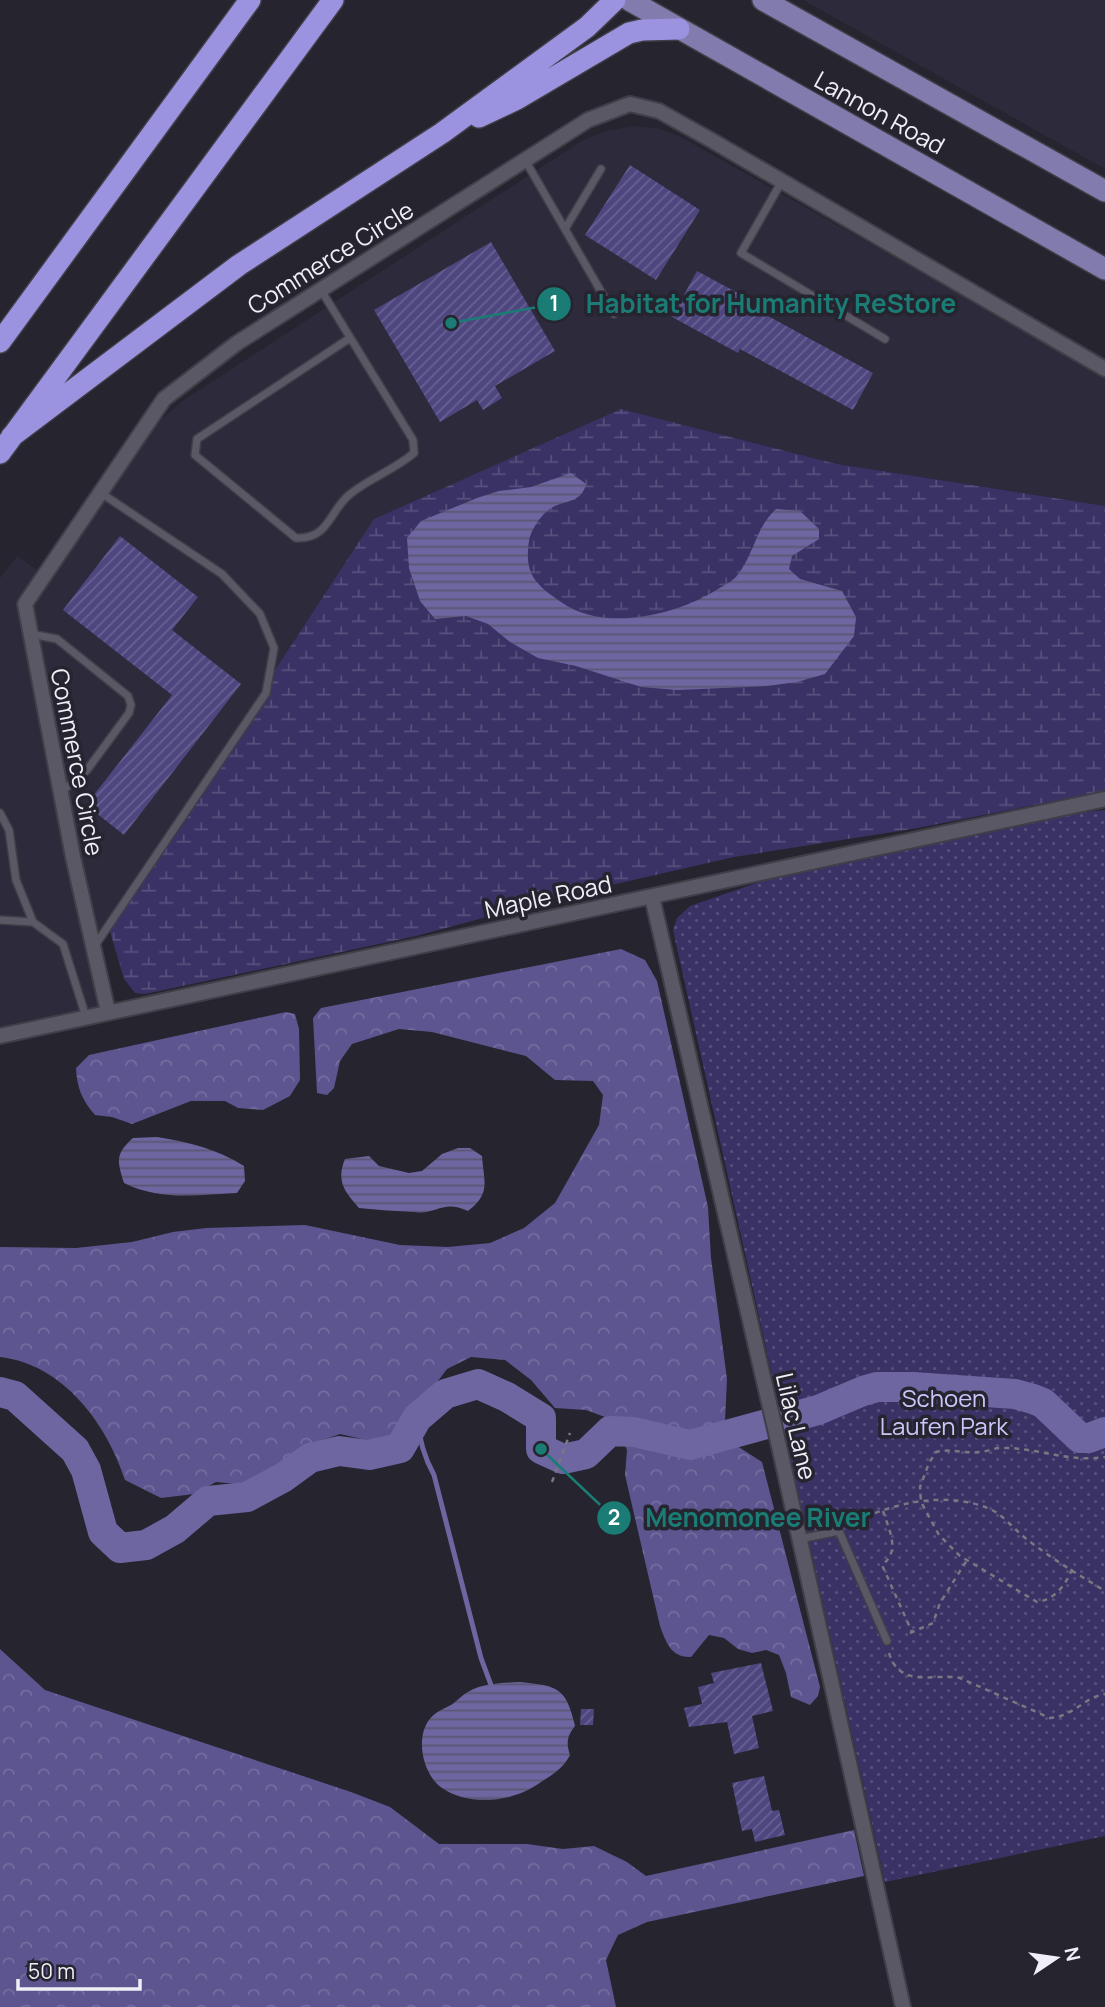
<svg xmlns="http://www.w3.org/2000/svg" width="1105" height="2007" font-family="Manrope,sans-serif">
  <defs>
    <pattern id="forest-crowns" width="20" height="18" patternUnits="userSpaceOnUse" patternTransform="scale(1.75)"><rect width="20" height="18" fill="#5c558f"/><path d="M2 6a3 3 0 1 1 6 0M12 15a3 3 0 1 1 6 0" fill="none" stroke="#746ea0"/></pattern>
    <pattern id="wetland-marsh" width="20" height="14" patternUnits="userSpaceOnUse" patternTransform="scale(1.75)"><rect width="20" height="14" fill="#3a3265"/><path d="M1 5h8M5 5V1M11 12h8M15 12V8" fill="none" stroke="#57507c"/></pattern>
    <pattern id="park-dots" width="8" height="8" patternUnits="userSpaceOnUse" patternTransform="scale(1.75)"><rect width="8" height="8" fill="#3a3265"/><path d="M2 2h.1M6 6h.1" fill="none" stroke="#57507c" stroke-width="1.8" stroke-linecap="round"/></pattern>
    <pattern id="water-rules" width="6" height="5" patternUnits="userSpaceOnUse" patternTransform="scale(1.75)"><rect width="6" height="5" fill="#6d66a1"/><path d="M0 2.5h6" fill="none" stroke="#595671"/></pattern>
    <pattern id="building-hatch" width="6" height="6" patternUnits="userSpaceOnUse" patternTransform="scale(1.75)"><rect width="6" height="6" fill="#4e467f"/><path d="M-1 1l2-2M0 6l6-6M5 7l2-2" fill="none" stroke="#686192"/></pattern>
  </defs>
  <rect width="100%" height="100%" fill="#25242f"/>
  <path fill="#2c2a3b" d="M804 0H1105V169L803 0Z
    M634 126 657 128 681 137 1105 376V506L837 464 621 409 276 712 96 940 111 1004 0 1027V578L17 556 42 573 157 423 181 402 583 140 606 131Z"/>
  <path fill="url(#forest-crowns)" d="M621 949 645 960 657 981 708 1207 711 1258 727 1379 725 1421 734 1444 762 1462 820 1687 818 1696 810 1705 791 1697 786 1673 779 1655 766 1650 752 1653 738 1649 724 1638 709 1635 691 1657C671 1658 666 1642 660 1626L625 1475 627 1450 613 1420 586 1410 555 1408 531 1380 505 1360 471 1357 447 1369 404 1426 379 1443 340 1434 311 1444 296 1459 249 1485 216 1482 194 1494 161 1498 125 1480C107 1424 63 1364 0 1357V1247L76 1248 132 1242 173 1232 206 1228 305 1225 400 1245 448 1247 490 1243 524 1228 555 1203 599 1125 603 1095 593 1081 555 1080 526 1056 432 1032 399 1029 352 1044 340 1061 334 1088 327 1095 317 1093 313 1018 321 1008Z
    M286 1012 295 1014 299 1029 300 1080 290 1096 263 1110 238 1108 225 1101H191L132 1124 112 1117 95 1115C82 1100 77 1088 76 1068L89 1055Z
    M0 1649 45 1690 351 1792 390 1807 439 1844H527L563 1849 594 1846 627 1862 646 1876 854 1830 864 1876 647 1922 618 1935 606 1960 616 2007H0Z"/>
  <path fill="url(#wetland-marsh)" d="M621 409 837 464 1105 506V791L918 828 734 857 572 894 416 936 145 994 135 993 124 979 108 925 374 519Z"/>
  <path fill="url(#park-dots)" d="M1105 810V1836L885 1882 673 930 677 918 690 906 777 876 1074 813Z"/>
  <path fill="url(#water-rules)" d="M571 473 586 484C582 502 567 500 553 507 543 512 531 529 529 541 524 574 535 584 561 602 604 633 677 615 718 589 724 585 731 582 736 577 754 556 755 528 776 509L800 511 819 529V539L792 556 789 569 800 579 842 591 856 617 854 636 825 674 797 682 767 686 677 690 641 687 576 666 538 658 510 642 488 624 466 616 435 619 420 601 409 568 407 538 421 521 477 498 499 491 531 487Z
    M157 1137C189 1142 217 1149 244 1166L245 1181 237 1193C198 1195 160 1201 124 1183 117 1161 115 1154 133 1138Z
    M458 1148H470L482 1156C484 1183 491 1193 468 1211 443 1199 437 1215 414 1212 396 1211 377 1210 359 1208 344 1191 336 1181 345 1159L369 1156 379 1166 409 1173 422 1171 442 1154Z
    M520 1682C558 1686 566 1687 575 1726 567 1736 566 1743 570 1755 563 1770 548 1777 535 1786 511 1802 467 1806 442 1788 423 1775 415 1739 429 1720 435 1712 443 1709 451 1705 457 1701 462 1695 468 1692 482 1683 504 1683 520 1682Z"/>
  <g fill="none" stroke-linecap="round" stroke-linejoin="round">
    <path stroke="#6d66a1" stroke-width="5" d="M417 1418C419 1438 424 1457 434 1475L481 1658 491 1685"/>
    <path stroke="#6d66a1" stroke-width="30" d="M0 1392 15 1396 75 1450 86 1470 103 1532 120 1548 146 1545 175 1529 208 1501 247 1497 284 1477 310 1458 339 1451 369 1455 400 1448 417 1418 445 1394 478 1384 507 1397 541 1418V1449L563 1459 586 1454 610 1431 634 1432 690 1445 818 1410 863 1391 877 1387H913L1015 1394 1033 1399 1043 1403 1080 1438H1089L1105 1432"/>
  </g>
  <path fill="url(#building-hatch)" d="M630 165 700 210 656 280 585 235Z
    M491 242 555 351 495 386 502 398 483 410 477 400 440 422 374 310Z
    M697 271 749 299 746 304 873 373 853 410 740 349 738 353 672 317Z
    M120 536 198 597 172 630 241 684 124 835 86 805 172 695 63 610Z
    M761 1663 773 1711 752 1716 759 1748 734 1754 727 1722 689 1727 684 1708 702 1704 698 1687 714 1683 711 1673Z
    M581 1709H594L593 1725H580Z
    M764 1776 772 1811 779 1810 785 1835 755 1842 752 1829 742 1831 732 1783Z"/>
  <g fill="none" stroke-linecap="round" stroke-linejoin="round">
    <defs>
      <path id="lane" d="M525 160 614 314
        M782 181 741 253 885 339
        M565 229 601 169
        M321 290 413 440 414 453C394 470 368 479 349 495 329 512 329 539 296 538L195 455 197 439 350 338
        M31 634 57 639 128 696 131 705 129 713 87 770 61 792
        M0 813 9 830 16 880 33 922
        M0 920 33 922 63 944 86 1017
        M94 947 266 693 274 648 260 614 222 574 101 493
        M800 1539 839 1531 887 1641"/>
      <path id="street" d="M652 897 779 1446 903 2007
        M108 1012 73 857 25 604 164 399 237 343 588 120 630 104 659 111 711 140 1105 369
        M0 1036 1105 799"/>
      <path id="primary" d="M629 0 1105 269
        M763 0 1105 191"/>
      <path id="highway" d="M479 117 517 99 629 33 642 30 679 29
        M0 342 250 0
        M12 436 239 265 442 133 587 27 615 0
        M0 453 333 0"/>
    </defs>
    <use href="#lane" stroke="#403f48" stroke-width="10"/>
    <use href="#street" stroke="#403f48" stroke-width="18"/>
    <use href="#primary" stroke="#403f48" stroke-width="24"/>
    <use href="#highway" stroke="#403f48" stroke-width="24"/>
    <path stroke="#797881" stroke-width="2.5" stroke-dasharray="5 5" stroke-linecap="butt" d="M552 1482 570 1433
      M883 1511C889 1530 901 1551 882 1565L912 1632
      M848 1526C888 1503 946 1490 990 1509 1005 1516 1015 1531 1028 1540 1052 1559 1079 1575 1105 1591
      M1072 1569C1066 1585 1054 1600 1037 1602L960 1556 939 1535 921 1502 920 1487 929 1463 936 1452C951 1448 965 1454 979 1452 987 1452 993 1448 1001 1448 1036 1447 1069 1463 1105 1457
      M910 1633 933 1623 940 1603 967 1560
      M889 1653C900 1689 933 1673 960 1678L1050 1718C1074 1716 1083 1698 1105 1694"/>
    <use href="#lane" stroke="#595864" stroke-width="7"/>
    <use href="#street" stroke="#595864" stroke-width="14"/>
    <use href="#primary" stroke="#817bae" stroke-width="21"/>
    <use href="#highway" stroke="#9c93e0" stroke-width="21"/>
  </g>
  <g text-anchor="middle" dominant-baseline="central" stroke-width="7" stroke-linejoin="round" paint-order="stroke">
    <g font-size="24" fill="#f0eff7" stroke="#25242f">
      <text transform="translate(880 112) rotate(29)">Lannon Road</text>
      <text transform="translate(330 257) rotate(-32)">Commerce Circle</text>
      <text transform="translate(78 762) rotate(79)">Commerce Circle</text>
      <text transform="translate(548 896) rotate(-12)">Maple Road</text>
      <text transform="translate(797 1426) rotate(77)">Lilac Lane</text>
    </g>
    <g font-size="24" fill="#cac6fb" stroke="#25242f">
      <text x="944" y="1397">Schoen<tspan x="944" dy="28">Laufen Park</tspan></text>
    </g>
  </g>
  <path fill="none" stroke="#1a7c75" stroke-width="2.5" d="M451 323L554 304M541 1449L614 1518"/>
  <g fill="#1a7c75" stroke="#25242f" stroke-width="2.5">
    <circle cx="451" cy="323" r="7"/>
    <circle cx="541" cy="1449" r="7"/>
    <circle cx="554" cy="304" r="18"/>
    <circle cx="614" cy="1518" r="18"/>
  </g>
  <g font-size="21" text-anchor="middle" font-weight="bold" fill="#fff">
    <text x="554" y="311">1</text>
    <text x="614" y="1525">2</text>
  </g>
  <g font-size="26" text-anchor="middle" font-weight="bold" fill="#1a7c75" stroke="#25242f" stroke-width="7" stroke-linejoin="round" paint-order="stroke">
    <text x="771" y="313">Habitat for Humanity ReStore</text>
    <text x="758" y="1527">Menomonee River</text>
  </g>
  <g transform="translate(1056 1958) rotate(77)" stroke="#25242f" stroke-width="5" paint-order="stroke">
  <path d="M0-5L12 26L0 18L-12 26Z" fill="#f0eff7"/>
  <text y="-10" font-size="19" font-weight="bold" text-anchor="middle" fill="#f0eff7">N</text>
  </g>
  <path d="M18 1979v10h122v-10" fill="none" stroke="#f0eff7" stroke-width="3.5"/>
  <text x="28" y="1979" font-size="21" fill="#f0eff7" stroke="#25242f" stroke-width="5" paint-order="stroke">50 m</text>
</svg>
